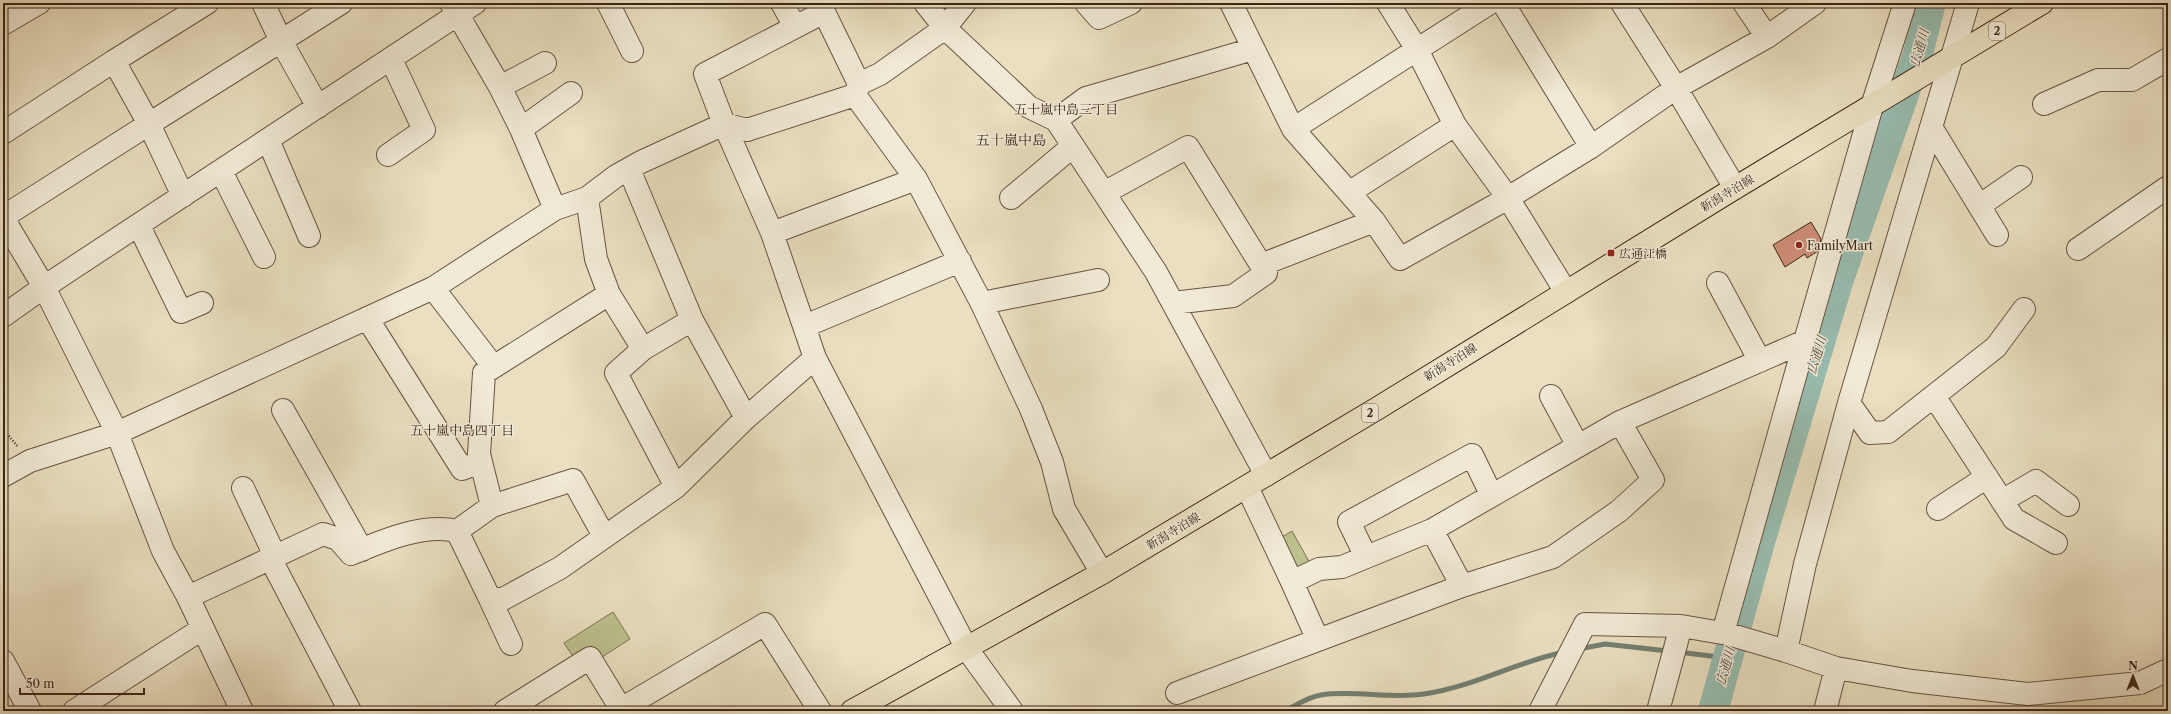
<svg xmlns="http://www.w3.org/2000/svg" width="2171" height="714" font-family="'Libre Caslon Text','Noto Serif JP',serif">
  <rect width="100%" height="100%" fill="#eadfc0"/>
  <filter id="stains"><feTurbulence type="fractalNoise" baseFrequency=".005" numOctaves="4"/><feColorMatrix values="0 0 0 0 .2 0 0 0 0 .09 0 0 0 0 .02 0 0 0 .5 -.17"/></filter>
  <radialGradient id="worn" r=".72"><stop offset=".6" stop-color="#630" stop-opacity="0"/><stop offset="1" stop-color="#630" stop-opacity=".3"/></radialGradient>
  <path fill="#bcc08e" stroke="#7c7252" d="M1292 531 1311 565 1295 569 1277 540Z
    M613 612 630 639 602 657 596 648 576 661 564 643Z"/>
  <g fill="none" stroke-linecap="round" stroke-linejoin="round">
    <path stroke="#738073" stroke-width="5" d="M1579 649 1605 644 1668 651
      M1678 652 1727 658
      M1285 711C1296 705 1308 697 1321 695 1352 690 1393 699 1424 694 1473 687 1516 662 1564 652"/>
    <path stroke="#98bdb0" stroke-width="30" d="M1713 711 1760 542 1839 279 1917 57 1931 3"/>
  </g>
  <path fill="#ce8e77" stroke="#3b2517" d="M1811 222 1821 239 1818 251 1807 258 1805 254 1785 267 1773 245Z"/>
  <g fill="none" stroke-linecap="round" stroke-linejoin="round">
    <defs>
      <path id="minor" d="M451 3 500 87 521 129 555 209
        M608 3 632 51
        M782 3 795 27
        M925 3 945 28 1029 107 1056 120 1086 98 1253 49
        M1086 3 1099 18 1131 3
        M1231 3 1293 129 1374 221 1400 259 1508 198 1591 147 1676 88 1767 37 1744 3
        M1503 3 1591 147
        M1622 3 1676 88 1735 188
        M3 24 39 3
        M1767 37 1815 3
        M114 61 207 3
        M859 84 824 12 705 74 724 124 772 233 815 358 967 649 1012 711
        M500 87 545 63
        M855 95 916 179 982 304 1031 409 1052 462 1064 509 1102 573
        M855 95 859 84 880 74 945 28 965 3
        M2044 104 2098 80H2132L2168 59
        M318 107 281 41 341 3
        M1056 120 1156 272 1266 475
        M1455 125 1508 198 1566 292
        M1931 127 1997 235
        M521 129 571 93
        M1293 129 1490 3
        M3 133 114 61 149 124 3 217
        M268 140 309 236
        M388 155 424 130 391 59
        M629 169 692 320 746 418
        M221 171 264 257
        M1350 192 1455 125 1416 48 1388 3
        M1104 193 1188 147 1266 273 1233 296 1173 303
        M183 196 149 124 281 41 263 3
        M587 198 596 259 609 294 643 349 616 373 676 487
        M1011 198 1073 146
        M1979 206 2021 177
        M3 218 44 287 117 433 163 551 188 597 242 711
        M139 226 181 312 202 303
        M772 233 916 179
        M2078 249 2168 187
        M1261 265 1374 221
        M1718 283 1760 361
        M433 288 493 366
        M982 304 992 301 1098 280
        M3 316 44 287 475 3
        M367 318 462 469 481 462
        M805 326 960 261
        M1805 341 1872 106 1905 3
        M643 349 692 320
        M1551 396 1578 446
        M1934 396 2014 519 2056 543
        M1849 403 1870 433 1888 432 1996 347 2024 309
        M283 410 362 550
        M3 476 30 461 117 433 433 288 555 209 587 198 616 176 641 162 724 124 747 130 855 95
        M1247 487 1292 582 1319 569 1342 567 1432 530 1620 422 1805 341 1723 633
        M243 488 275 556
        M2002 501 2036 481 2068 505
        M492 506 573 480 604 536
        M1938 509 1987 477
        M1432 530 1462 586 1553 557 1619 511 1653 480 1620 422
        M457 531 492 506 479 454 484 373 609 294
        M1366 557 1349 522 1472 455 1491 494
        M270 558 350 711
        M1292 582 1318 640 1462 586
        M188 597 323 534 338 539 351 554C382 541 423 523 457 531L490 599H503L560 568 676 487 746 418 815 358
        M490 599 511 644
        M1786 651 1805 564 1849 403 1968 3
        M3 661 30 711
        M1177 693 1318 640
        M621 709 765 624 820 711
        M74 711 202 629
        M505 711 590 658 621 709 619 711
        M1540 711 1585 624 1681 626 1728 634 1786 651 1836 668 1912 681 2028 694 2140 683 2168 670
        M1658 711 1681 626
        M1825 711 1836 668"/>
      <path id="major" d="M852 711 1102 573 1378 408 1735 188 2042 3"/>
    </defs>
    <use href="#minor" stroke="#675441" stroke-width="24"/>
    <use href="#major" stroke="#3b2517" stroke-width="24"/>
    <path stroke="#3b2517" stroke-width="2.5" stroke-dasharray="1 2" stroke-linecap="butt" d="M3 429 18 447"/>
    <use href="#minor" stroke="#f1ead6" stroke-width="22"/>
    <use href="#major" stroke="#eadfc0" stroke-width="22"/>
  </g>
  <g fill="#8f2418" stroke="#f1ead6" stroke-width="1.5">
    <circle cx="1799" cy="245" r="4"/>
    <rect x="1607" y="249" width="8" height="8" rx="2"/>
  </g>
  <g text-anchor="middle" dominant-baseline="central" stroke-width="3" stroke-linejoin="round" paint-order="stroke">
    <g fill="#f1ead6" stroke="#726050" stroke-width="1">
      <rect x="1989" y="22" width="16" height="18" rx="3"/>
      <rect x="1362" y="404" width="16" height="18" rx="3"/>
    </g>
    <g font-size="11" font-weight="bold" fill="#3b2517">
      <text x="1997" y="31">2</text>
      <text x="1370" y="413">2</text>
    </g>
    <g font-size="12" fill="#3b2517" stroke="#f1ead6">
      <text transform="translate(1727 193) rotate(-31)">新潟寺泊線</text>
      <text transform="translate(1450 362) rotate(-32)">新潟寺泊線</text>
      <text transform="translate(1173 531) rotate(-31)">新潟寺泊線</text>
    </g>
    <g font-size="12" fill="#3b2517" stroke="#f1ead6" text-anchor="start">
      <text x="1807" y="245">FamilyMart</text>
      <text x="1619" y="253">広通江橋</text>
    </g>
    <g font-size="13" font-style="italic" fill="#524b3d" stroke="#f1ead6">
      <text transform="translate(1919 48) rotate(-74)">広通川</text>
      <text transform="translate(1816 355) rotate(-73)">広通川</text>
      <text transform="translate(1725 666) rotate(-74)">広通川</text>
    </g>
    <g font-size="13" fill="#3b2517" stroke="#f1ead6">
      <text x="1066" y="109">五十嵐中島三丁目</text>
      <text x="462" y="430">五十嵐中島四丁目</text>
    </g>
    <g font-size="14" fill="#3b2517" stroke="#f1ead6">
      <text x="1011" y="140">五十嵐中島</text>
    </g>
  </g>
  <rect width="2171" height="714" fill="none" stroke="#eadfc0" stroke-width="16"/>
  <rect x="4" y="4" width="2163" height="706" fill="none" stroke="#3b2517" stroke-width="2"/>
  <rect x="8" y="8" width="2155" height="698" fill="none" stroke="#3b2517"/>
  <g transform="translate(2133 676)" stroke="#f1ead6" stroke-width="3" paint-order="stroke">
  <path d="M0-3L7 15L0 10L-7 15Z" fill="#3b2517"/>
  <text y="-6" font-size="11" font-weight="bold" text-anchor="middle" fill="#3b2517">N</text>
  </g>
  <path d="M20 688v6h124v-6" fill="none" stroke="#3b2517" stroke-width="2"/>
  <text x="26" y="688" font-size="12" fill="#3b2517" stroke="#f1ead6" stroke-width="3" paint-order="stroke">50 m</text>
  <rect width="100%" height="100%" filter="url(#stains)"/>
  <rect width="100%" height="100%" fill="url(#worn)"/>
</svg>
